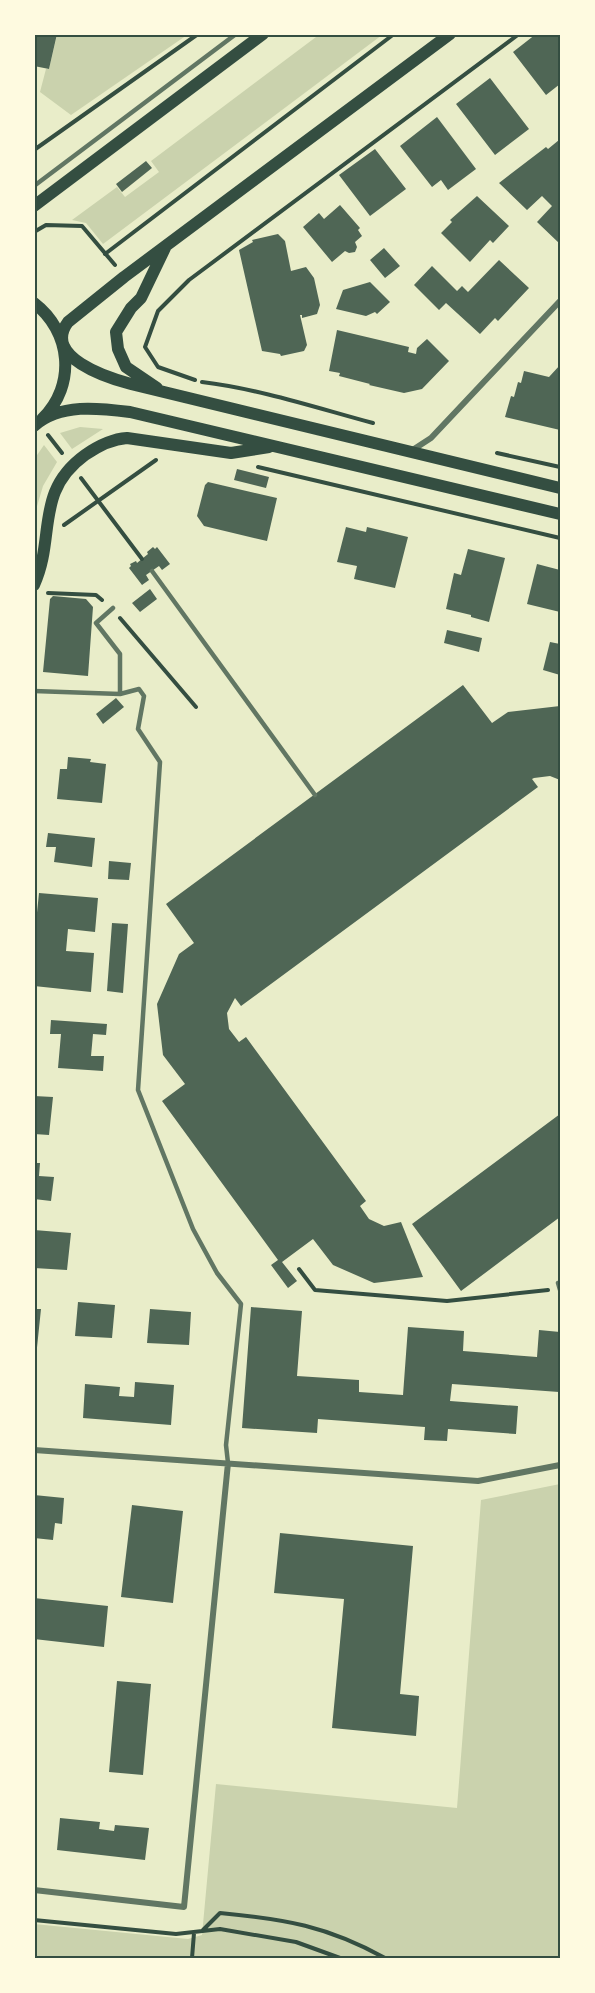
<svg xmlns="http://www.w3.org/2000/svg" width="595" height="1993" font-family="'PT Sans',sans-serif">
  <rect width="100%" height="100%" fill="#e9edc9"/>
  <path fill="#cad2ad" d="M320 34 382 35 103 244 86 223 72 220 117 187 125 197 159 172 151 161Z
    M57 35H187L71 115 40 92 46 69H49Z
    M80 427 103 429 72 449 60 433Z
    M44 445 57 462 43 486 35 513V458Z
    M560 1484V1958H35L34 1924 188 1939 202 1935 216 1784 457 1808 481 1500Z"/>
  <path fill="#4f6655" d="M34 34H57L49 69 34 66Z
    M536 34H560V84L546 95 513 52Z
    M490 78 529 129 495 155 456 104Z
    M437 117 476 169 448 190 441 180 432 187 400 146Z
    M559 140 560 141V244L537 222 552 206 542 196 527 210 499 183 546 147 548 149Z
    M375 149 406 189 370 216 339 175Z
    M146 161 152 168 122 192 116 184Z
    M477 196 509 226 493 243 490 240 470 262 441 233 452 222 450 220Z
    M340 205 360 228 358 230 362 236 355 242 357 247 355 252 349 253 345 251 332 262 303 227 319 213 324 219Z
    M278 234 285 241 291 271 306 267 314 278 320 305 317 314 302 318V315H300L307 345 304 351 281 356 280 354 262 351 239 250 253 242 252 240Z
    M384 248 400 266 385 278 370 260Z
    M499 260 529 288 498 321 495 318 480 334 446 303 439 310 414 285 432 266 457 291 462 286 468 292Z
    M370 282 390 302 377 314 375 312 366 316 336 309 343 290Z
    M337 330 409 347 408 352 416 354 417 348 427 339 449 361 422 389 404 393 369 385 370 384 339 376 340 373 329 371Z
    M560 365V430L505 417 511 396 514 397 518 382 521 383 524 371 549 377Z
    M237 469 269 477 266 488 234 480Z
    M208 482 277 498 267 541 204 526 197 516 205 485Z
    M346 527 366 532 367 527 408 537 395 588 354 579 357 566 337 562Z
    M153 547 155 549 157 547 170 564 162 570 159 566 146 575 149 580 142 585 129 568 131 566 130 564 136 561 137 563 148 554 147 552Z
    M468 549 505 558 489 622 471 617V615L446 609 454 573 461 575Z
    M537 564 560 570V612L527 604Z
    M150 589 157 599 140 612 132 603Z
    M53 596 86 599 93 607 88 676 43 672 50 599Z
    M447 630 482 638 479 652 444 643Z
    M550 642 560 644V675L543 670Z
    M463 685 492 723 508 712 560 706V780L550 776 534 778 532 779 538 787 241 1006 235 998 227 1013 229 1029 239 1042 246 1037 366 1201 360 1206 369 1219 384 1226 401 1222 423 1277 374 1283 333 1265 313 1239 282 1262 297 1281 288 1288 271 1265 278 1260 162 1101 185 1084 163 1055 157 1004 179 954 194 943 166 904Z
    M116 698 124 707 103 724 96 714Z
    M68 757 91 759 90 762 106 764 102 803 57 799 60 769H67Z
    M48 833 95 838 92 867 54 862 56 847H46Z
    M109 861 131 863 129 880 108 879Z
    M39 893 98 898 95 932 68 929 66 951 94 953 91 992 34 986V942Z
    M112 923 128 924 123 993 107 991Z
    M51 1020 107 1024 106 1035 93 1034 91 1056H104L103 1071 58 1068 61 1034H50Z
    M34 1096 53 1097 49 1135 34 1134Z
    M560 1114V1217L461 1291 412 1224Z
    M34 1163H40L39 1176 54 1177 51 1201 34 1199Z
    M34 1230 71 1233 67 1270 34 1268Z
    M78 1302 115 1305 112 1338 75 1336Z
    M251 1307 302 1311 297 1376 359 1380V1392L403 1395 408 1327 464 1331 463 1351 537 1357 539 1330 560 1332V1406H558L559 1392 452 1384 450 1401 518 1406 516 1434 448 1429 447 1441 424 1440 425 1427 318 1419 317 1433 242 1428Z
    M34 1309H41L36 1357H34Z
    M150 1309 191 1312 189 1345 147 1343Z
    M135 1382 174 1385 171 1425 83 1418 85 1384 120 1387 119 1396 134 1397Z
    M34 1495 64 1498 62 1524 55 1523 53 1540 34 1538Z
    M132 1505 183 1511 173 1603 121 1597Z
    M280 1533 413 1546 400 1694 419 1696 416 1736 332 1728 344 1599 274 1593Z
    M34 1598 108 1606 104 1647 34 1639Z
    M117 1681 151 1684 143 1775 109 1772Z
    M60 1818 100 1822 99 1829 114 1831 115 1825 149 1828 145 1860 57 1850Z"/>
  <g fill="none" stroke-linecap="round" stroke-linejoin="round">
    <path stroke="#344e41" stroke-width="4" d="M34 150 198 34
      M34 232 46 225 82 226 115 265
      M105 254 394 34
      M195 380 158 367 145 347 158 311 189 280 519 34
      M202 382C260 389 317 408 373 423
      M48 435 62 453
      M497 453 560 467
      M258 467 560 538
      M81 478 142 559
      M64 525 156 460
      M48 593 96 595 102 600
      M120 618 196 707
      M299 1269 315 1290 447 1301 548 1290
      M34 1920 176 1934 220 1929 296 1942 340 1958
      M203 1930 220 1913C285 1919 327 1926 385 1958
      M192 1958 194 1933"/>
    <path stroke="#617663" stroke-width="4.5" d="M34 186 236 34
      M152 571 315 795
      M113 608 96 623 120 654V694
      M34 691 120 694 139 689 144 696 138 729 160 762 138 1090 193 1229 217 1273 241 1304 226 1445 228 1463
      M558 1283 560 1290"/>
    <path stroke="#617663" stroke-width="6" d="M411 451 431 438 560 301
      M34 1450 478 1481 560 1465
      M34 1890 184 1907 228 1463"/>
    <path stroke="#344e41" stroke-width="12" d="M450 34 124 277 68 322C42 357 108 378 131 384L560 488
      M34 206 263 34
      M34 303C71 331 77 385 42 419
      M157 388 126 367 118 349 116 332 131 308 141 298 165 248
      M34 426C60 403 99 408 130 412L560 514
      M34 585C56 537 34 492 85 455 98 446 111 439 127 438L231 453 269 447"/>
  </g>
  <rect width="595" height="1993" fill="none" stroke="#fefae0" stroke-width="72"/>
  <rect x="36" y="36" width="523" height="1921" fill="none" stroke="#344e41" stroke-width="2"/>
</svg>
